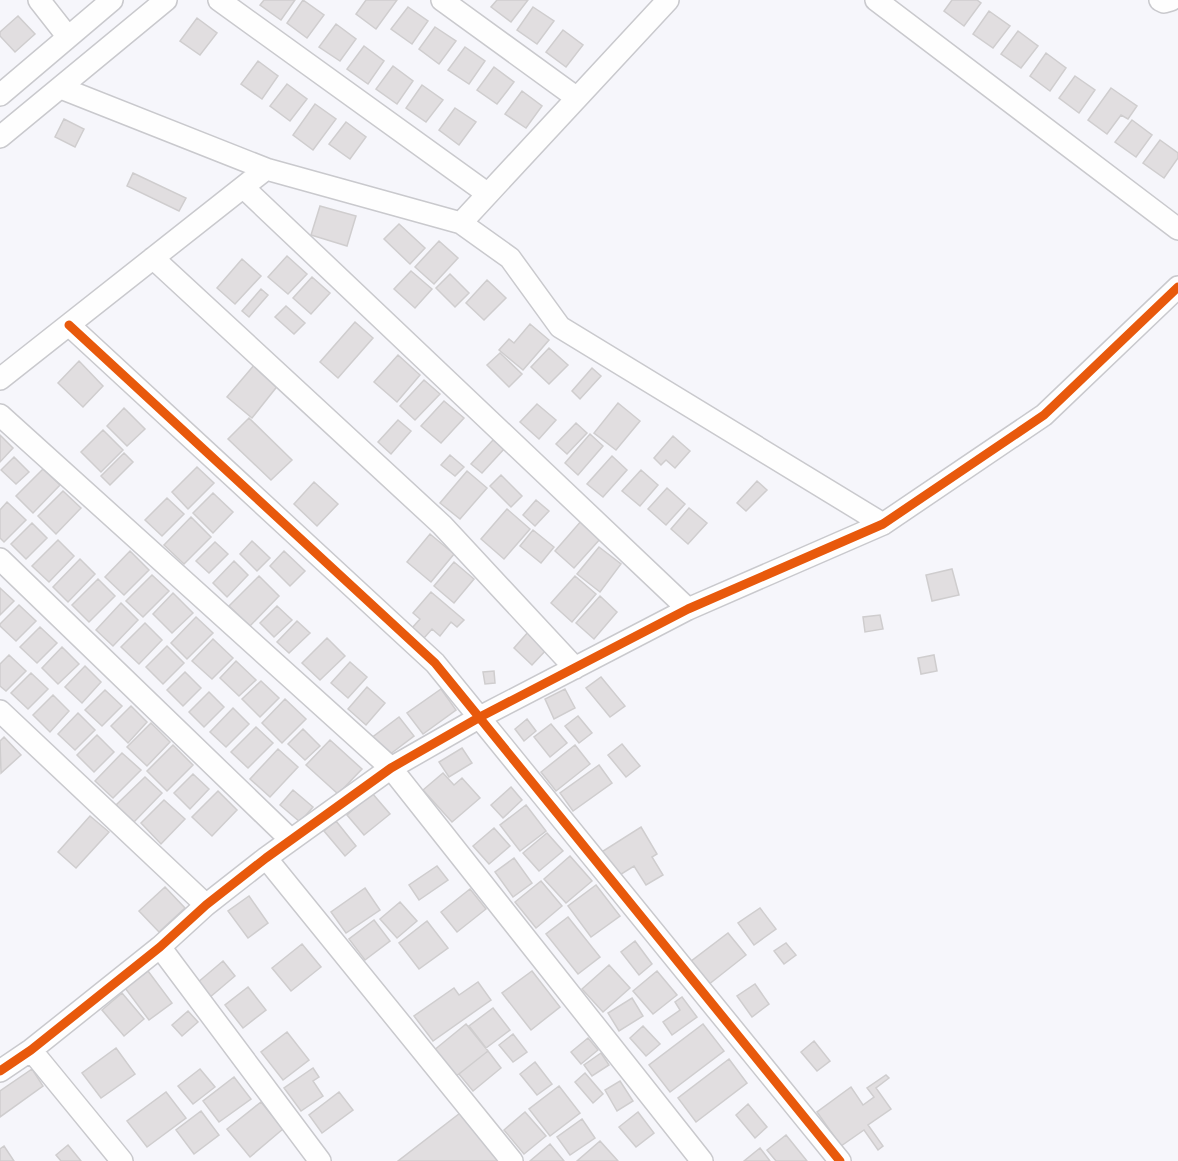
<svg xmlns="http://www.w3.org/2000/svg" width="1178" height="1161" font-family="Mulish,sans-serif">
  <rect width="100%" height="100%" fill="#f6f6fb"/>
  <path fill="#e1dee0" stroke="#cfcdce" stroke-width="1.5" d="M264 0H295L281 20 260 5Z
    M303 0 324 15 307 38 287 23Z
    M366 0H397L376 29 356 14Z
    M497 0H528L511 22 491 7Z
    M952 0H977L981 3 964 26 944 11Z
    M408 7 428 21 412 44 391 29Z
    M533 7 554 21 537 44 517 30Z
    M989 11 1010 26 993 48 973 34Z
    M18 16 35 34 15 52 0 36V32Z
    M197 18 217 33 200 55 180 41Z
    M336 24 356 39 340 61 319 47Z
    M435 27 456 41 439 64 419 49Z
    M563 30 583 45 566 67 546 52Z
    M1018 31 1038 46 1021 68 1001 54Z
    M364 46 384 61 368 84 347 69Z
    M465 47 485 61 469 84 448 70Z
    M1046 53 1066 68 1050 91 1030 76Z
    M258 61 278 76 262 99 241 84Z
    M393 66 413 81 397 104 376 89Z
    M494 67 514 82 497 104 477 90Z
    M1075 76 1095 90 1079 113 1059 98Z
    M287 84 307 99 290 121 270 106Z
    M422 85 443 100 426 122 406 108Z
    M1111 88 1137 106 1128 119 1121 115 1107 134 1088 120Z
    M522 91 542 106 526 128 505 114Z
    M315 104 336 119 313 150 293 135Z
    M455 108 476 122 459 145 439 130Z
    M64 119 84 129 75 147 55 137Z
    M1132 120 1152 135 1136 157 1115 142Z
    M346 122 366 137 350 159 329 144Z
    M1160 140 1178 153V158L1164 178 1143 163Z
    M133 173 186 198 179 211 127 186Z
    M320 206 356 216 347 246 311 235Z
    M399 224 425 248 410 264 384 239Z
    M439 241 458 258 434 284 415 267Z
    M287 256 307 274 288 294 268 277Z
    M242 259 261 276 235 304 217 288Z
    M411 271 432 289 415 308 394 289Z
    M450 274 469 293 455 307 436 288Z
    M312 277 330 293 311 314 293 298Z
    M487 280 506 298 484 320 466 303Z
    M261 289 268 295 249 317 242 311Z
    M286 306 305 323 294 334 275 317Z
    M355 322 373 338 338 378 320 362Z
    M530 324 549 340 523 370 499 350 509 339 514 343Z
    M549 348 568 365 549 384 531 367Z
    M500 353 522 374 509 387 487 365Z
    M398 355 420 375 397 402 374 382Z
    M79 361 103 386 83 407 58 383Z
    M255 364 279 384 252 418 227 397Z
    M592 368 601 376 580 399 572 391Z
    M424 380 440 394 415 420 400 406Z
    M444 401 464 418 441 443 421 426Z
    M618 403 640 421 616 450 594 433Z
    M537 404 556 420 539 439 520 422Z
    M124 408 145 429 127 446 107 426Z
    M249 418 292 460 271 480 228 439Z
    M398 420 411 431 391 454 378 442Z
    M576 423 587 433 567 454 556 444Z
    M103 430 123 450 101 472 81 452Z
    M590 434 603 446 578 475 565 463Z
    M0 435 13 448 0 462Z
    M673 436 690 451 675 468 666 460 661 465 654 458Z
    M493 440 504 449 482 473 471 464Z
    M124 453 133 462 110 485 101 476Z
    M450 455 464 467 455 476 441 465Z
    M612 456 627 470 603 497 587 484Z
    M14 457 29 472 16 484 1 470Z
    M197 467 214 483 188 509 172 492Z
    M43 469 60 485 33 513 16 496Z
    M641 470 658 485 640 506 622 491Z
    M467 471 487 488 460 519 440 503Z
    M501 475 522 496 511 507 490 486Z
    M757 481 767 490 746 511 737 503Z
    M314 482 338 504 317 526 294 504Z
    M667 488 685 504 666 525 648 509Z
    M63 491 81 508 56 534 38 516Z
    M213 493 233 512 213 533 193 513Z
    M167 498 184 514 162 536 145 520Z
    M536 500 549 511 535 526 523 515Z
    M7 502 26 520 4 542 0 538V510Z
    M689 508 707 523 688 544 671 529Z
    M507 509 530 529 504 559 481 539Z
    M191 517 211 537 184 564 164 545Z
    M582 520 601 538 574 568 555 551Z
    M32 523 47 538 26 559 11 544Z
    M533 530 554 547 541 563 520 546Z
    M430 534 454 554 431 582 407 562Z
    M58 540 74 556 49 582 32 566Z
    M252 541 270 558 257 571 240 554Z
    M215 542 228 554 209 573 196 561Z
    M599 547 621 564 600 592 577 574Z
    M130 551 149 570 124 595 105 577Z
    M284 551 305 571 290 586 270 566Z
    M80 559 95 574 68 602 53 587Z
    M234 561 248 575 227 597 213 583Z
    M454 562 474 579 454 603 434 586Z
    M952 569 959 595 932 601 926 575Z
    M152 575 169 591 143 617 126 601Z
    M259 576 279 596 250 626 229 606Z
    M575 576 596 594 572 622 551 603Z
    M98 579 115 596 89 622 72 605Z
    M0 588 14 601 0 615Z
    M431 592 464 620 457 627 451 622 440 636 432 629 424 638 412 628 420 619 413 613Z
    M173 593 193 613 172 633 153 614Z
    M600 596 617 612 594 639 576 623Z
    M121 603 138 620 113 646 96 630Z
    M19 605 36 621 16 641 0 626V624Z
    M277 606 292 620 274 637 260 623Z
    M880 615 883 629 865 632 863 617Z
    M196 617 213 633 187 659 171 643Z
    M297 621 310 633 289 653 277 642Z
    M145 623 162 640 139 664 121 647Z
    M40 627 57 643 37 663 20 647Z
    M529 631 548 648 532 665 514 648Z
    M327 638 345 656 320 680 302 663Z
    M213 639 233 658 212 679 192 661Z
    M167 646 184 663 163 684 146 667Z
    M62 647 79 664 58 684 42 668Z
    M9 655 26 671 6 691 0 686V664Z
    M934 655 937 671 921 674 918 658Z
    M236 661 256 680 239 696 220 678Z
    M350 662 367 677 348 698 331 683Z
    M85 666 101 682 82 703 65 687Z
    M494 671 495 683 485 684 483 672Z
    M185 672 201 688 183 706 167 690Z
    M31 673 48 689 28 709 11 693Z
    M601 677 625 706 610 717 586 688Z
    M261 681 279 698 260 717 242 699Z
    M367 687 385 703 366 725 348 709Z
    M441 689 456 710 423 734 407 713Z
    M565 689 575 708 554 719 545 699Z
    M105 690 122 706 102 726 85 710Z
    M209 692 224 707 204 727 189 712Z
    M53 695 69 711 50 732 33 715Z
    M285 699 306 719 282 743 262 723Z
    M131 706 147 722 128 743 111 726Z
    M233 708 249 724 226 747 210 732Z
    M78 713 95 730 75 750 58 734Z
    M578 716 592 733 579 743 565 726Z
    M399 717 414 736 385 758 370 739Z
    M527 719 536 731 524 741 515 729Z
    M151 723 170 742 147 766 127 747Z
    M551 724 567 743 550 757 534 737Z
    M256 727 273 743 248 768 231 752Z
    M303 729 320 746 305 760 288 744Z
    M97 735 114 752 94 772 77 755Z
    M4 737 21 755 1 773 0 741Z
    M330 740 362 769 338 794 306 765Z
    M622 744 640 766 626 777 608 755Z
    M173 745 193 765 167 791 147 771Z
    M575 745 590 764 556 791 541 772Z
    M462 748 472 763 449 777 439 762Z
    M278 749 298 767 270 797 250 779Z
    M122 753 141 770 113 798 95 781Z
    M599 765 612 783 573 811 560 793Z
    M443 773 454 785 462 778 480 798 452 822 423 790Z
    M193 774 209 789 190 809 174 793Z
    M145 777 162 793 134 822 116 805Z
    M511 787 522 800 503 818 491 805Z
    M293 790 313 807 300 822 280 805Z
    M218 791 237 810 212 836 192 817Z
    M372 793 390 814 364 835 347 815Z
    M164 800 185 819 161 844 141 823Z
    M526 805 546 831 520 851 500 825Z
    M90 816 109 832 76 868 58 852Z
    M336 821 356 846 345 856 324 831Z
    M641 827 657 854 652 857 663 875 646 885 634 866 615 878 600 853Z
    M494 828 510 846 489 864 473 846Z
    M547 833 563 851 539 871 523 853Z
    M570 856 592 881 566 903 544 879Z
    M514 858 532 883 513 897 495 872Z
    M437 866 448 880 419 900 409 885Z
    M541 881 562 906 536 928 515 902Z
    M596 885 620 916 591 937 568 906Z
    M165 887 185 908 159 932 139 911Z
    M365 888 380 910 346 933 331 912Z
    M470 889 486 909 457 932 441 912Z
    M249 896 268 923 248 938 228 911Z
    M400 902 417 921 397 938 380 919Z
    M760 908 776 929 754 945 738 923Z
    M568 917 600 957 578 974 546 934Z
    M374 920 390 941 365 960 349 939Z
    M427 921 448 948 419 969 399 943Z
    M728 933 746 955 708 985 690 962Z
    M635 941 652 964 639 975 621 952Z
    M786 943 796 955 784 964 774 951Z
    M302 944 321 967 291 991 272 968Z
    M223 961 235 976 209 998 197 983Z
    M609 965 630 988 603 1012 582 989Z
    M148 971 172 1003 149 1020 125 988Z
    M532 971 560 1007 531 1030 502 993Z
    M657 971 677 995 653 1014 633 991Z
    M478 982 491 1000 433 1041 414 1016 454 988 459 995Z
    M755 984 769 1004 752 1017 737 996Z
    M248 987 266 1010 243 1028 225 1005Z
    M122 993 144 1019 124 1036 102 1010Z
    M682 997 697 1017 672 1035 663 1022 680 1010 675 1002Z
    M632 998 643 1016 619 1031 608 1013Z
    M493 1008 510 1030 486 1048 469 1026Z
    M188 1011 198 1022 182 1036 172 1025Z
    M466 1024 488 1051 455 1077 433 1051Z
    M703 1024 724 1051 670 1092 649 1065Z
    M643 1026 660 1044 646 1056 630 1038Z
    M287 1032 309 1060 283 1080 261 1052Z
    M513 1034 527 1052 513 1062 499 1045Z
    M588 1038 598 1050 581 1064 571 1052Z
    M814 1041 830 1061 817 1071 801 1052Z
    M116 1048 135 1074 101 1098 82 1073Z
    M488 1051 501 1068 473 1091 459 1074Z
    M601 1053 609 1065 592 1076 584 1065Z
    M729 1059 747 1083 696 1122 678 1098Z
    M535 1062 552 1084 537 1095 520 1074Z
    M313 1068 319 1077 313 1081 323 1096 301 1111 284 1088Z
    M32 1069 43 1086 0 1117V1091Z
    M200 1069 215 1087 193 1104 178 1086Z
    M585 1073 603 1094 593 1103 575 1082Z
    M886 1075 889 1078 876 1088 891 1109 868 1125 883 1146 878 1150 864 1130 841 1146 817 1112 851 1087 863 1105 874 1097 867 1088Z
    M234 1077 251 1099 219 1122 203 1101Z
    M620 1081 633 1101 617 1111 605 1090Z
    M559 1086 580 1113 550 1136 529 1109Z
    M166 1092 186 1118 147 1147 127 1121Z
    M339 1092 353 1110 322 1133 309 1115Z
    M261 1102 283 1129 250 1157 227 1129Z
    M748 1104 767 1127 755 1138 736 1115Z
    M464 1110 504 1161H398Z
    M201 1111 219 1135 194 1154 176 1130Z
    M525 1112 546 1136 524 1154 504 1130Z
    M638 1112 654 1133 636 1147 619 1127Z
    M582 1119 595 1138 570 1155 557 1137Z
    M786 1135 807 1161H776L767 1150Z
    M600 1141 618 1161H577Z
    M550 1144 564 1161H530Z
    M68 1145 81 1161H61L56 1155Z
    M4 1146 14 1161H0V1149Z
    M760 1148 770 1161H744Z"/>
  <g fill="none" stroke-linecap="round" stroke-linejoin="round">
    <defs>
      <path id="street" d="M39 0 68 37
        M219 0 488 194
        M442 0 577 98
        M876 0 1178 229
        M1160 0 1164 2 1171 0
        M61 88 266 169
        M0 95 112 0
        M0 137 166 0
        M243 187 688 609
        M461 223 510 258 560 327 883 524
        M153 258 442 525 575 668
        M69 325 435 663 840 1161
        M0 379 266 169 461 223 668 0
        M0 415 391 768 702 1161
        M0 559 291 840
        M0 711 206 905
        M266 858 512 1161
        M160 947 320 1161
        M31 1050 122 1161
        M0 1071 31 1050 160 947 206 905 266 858 391 768 480 717 688 609 883 524 1044 415 1178 287"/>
    </defs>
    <use href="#street" stroke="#c9c9cd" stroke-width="24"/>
    <use href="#street" stroke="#fefefe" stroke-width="21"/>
    <defs>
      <path id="cycleway" d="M69 325 435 663 840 1161
        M0 1071 31 1050 160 947 206 905 266 858 391 768 480 717 688 609 883 524 1044 415 1178 287"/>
    </defs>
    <use href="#cycleway" stroke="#fff" stroke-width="13"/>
    <use href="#cycleway" stroke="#e8590c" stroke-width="9"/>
  </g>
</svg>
